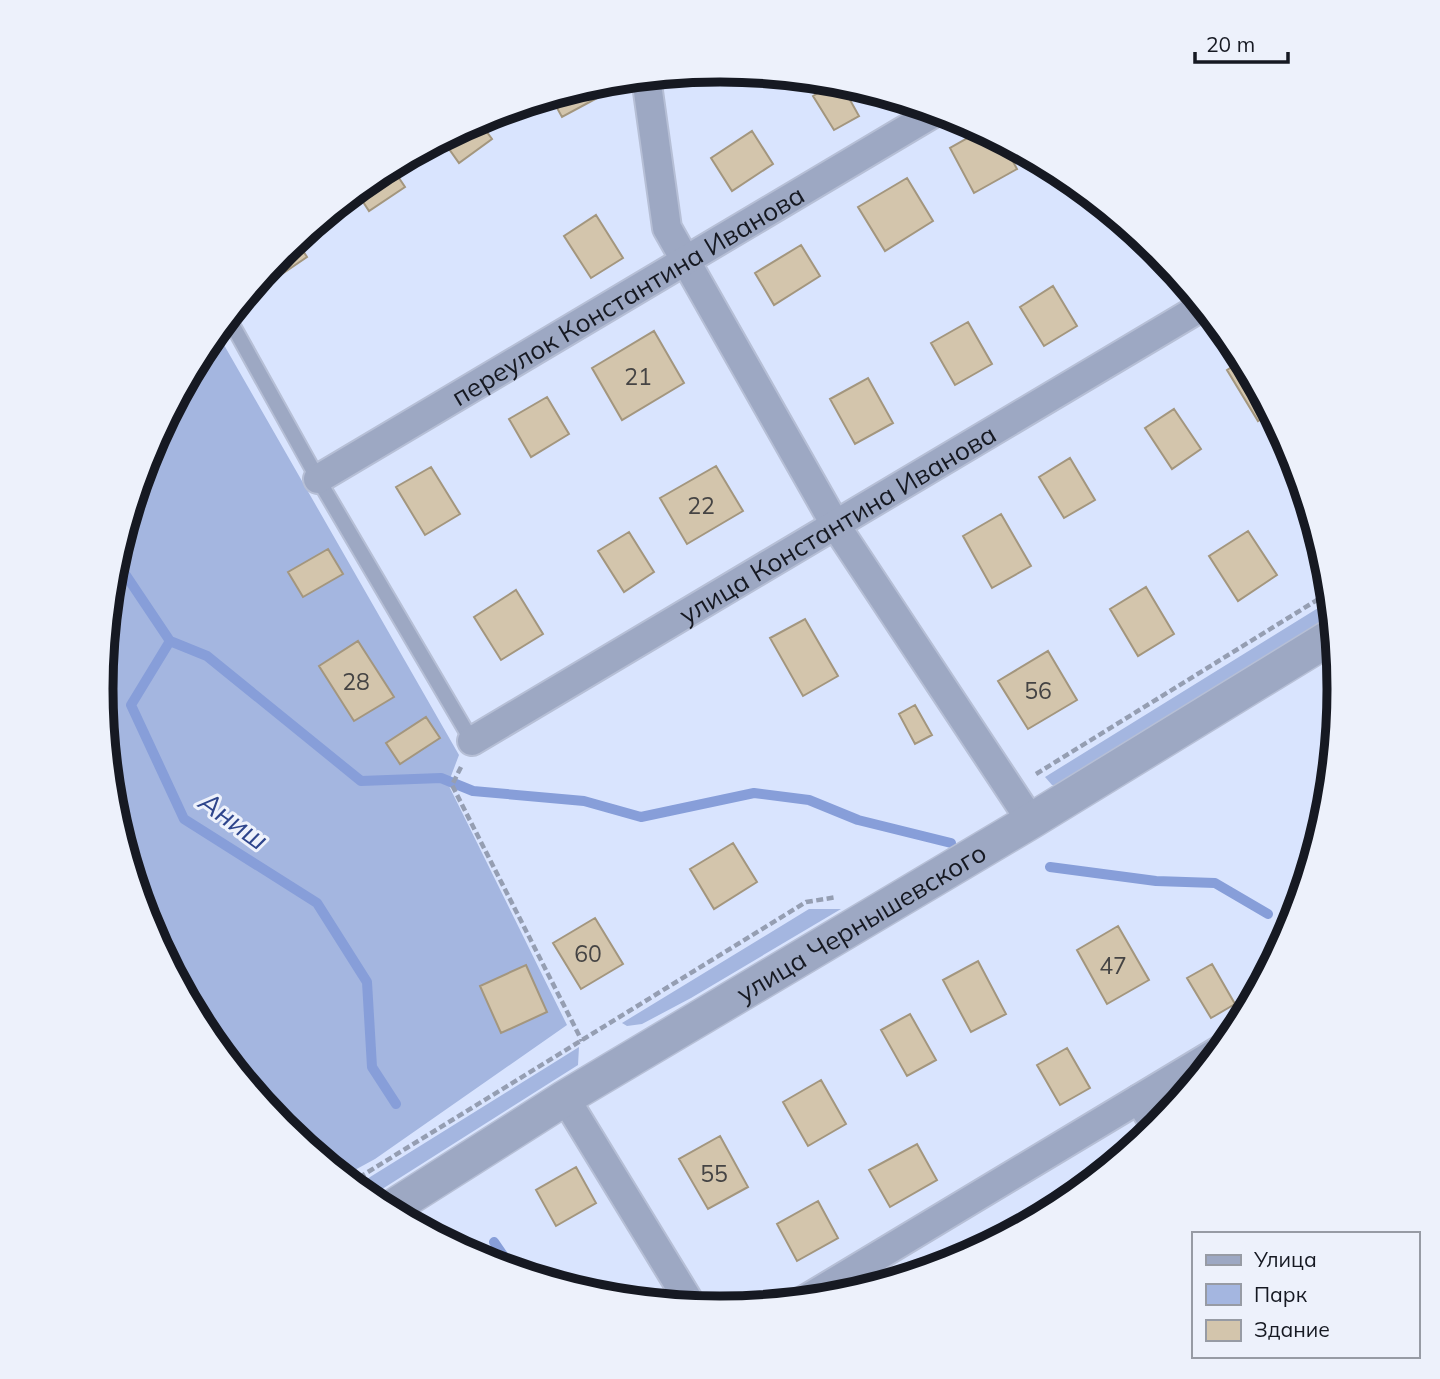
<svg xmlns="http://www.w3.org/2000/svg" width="1440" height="1379" font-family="Mulish,sans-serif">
  <rect width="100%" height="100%" fill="#d9e4fe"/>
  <path fill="#a4b6e0" d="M216 331 459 755 448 784 567 1025 375 1159 342 1177 282 1127 205 1033 148 926 112 810 101 689 112 568 148 452 205 345Z
    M1331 600 1333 619 1063 785H1052L1045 777Z
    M809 909H841L691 998 642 1024 627 1026 622 1023Z
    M579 1047 578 1065 368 1198 354 1187Z"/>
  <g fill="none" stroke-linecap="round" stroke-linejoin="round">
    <path stroke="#879ed9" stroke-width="10" d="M115 559 170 641 131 705 184 819 317 903 367 982 372 1067 396 1104
      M170 641 207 656 361 781 441 778 473 791 584 801 641 817 754 793 809 800 858 820 951 843
      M1050 867 1156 881 1215 883 1268 914
      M494 1242 514 1271"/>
  </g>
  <path fill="#d3c5ac" stroke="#a3967e" stroke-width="2" d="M837 82H840L859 116 834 130 813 96Z
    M592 84 599 97 562 117 551 97Z
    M478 120 492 139 459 163 442 139Z
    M982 130 1002 141 1017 169 974 193 950 148Z
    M752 131 773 164 732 191 711 158Z
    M391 166 405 187 369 211 356 191 376 174Z
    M907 178 933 221 885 251 858 207Z
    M596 215 623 258 591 278 564 236Z
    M296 240 307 257 273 280 267 270 282 251Z
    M801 245 820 276 774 305 755 273Z
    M1053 286 1077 326 1044 346 1020 307Z
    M968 322 992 364 955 385 931 343Z
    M654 331 684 383 622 420 592 368Z
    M1243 360 1271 413 1258 421 1227 370Z
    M868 378 893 423 855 444 830 399Z
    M547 397 569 434 531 457 509 419Z
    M1174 409 1201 449 1172 469 1145 428Z
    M1070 458 1095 500 1064 518 1039 477Z
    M716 466 743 511 687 544 660 498Z
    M431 467 460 514 425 535 396 487Z
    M1307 500 1314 524 1301 503Z
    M1001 514 1031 566 992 588 963 536Z
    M1248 531 1277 575 1238 601 1209 556Z
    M629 532 654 572 624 592 598 551Z
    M328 549 343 574 303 597 288 572Z
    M1146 587 1174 634 1138 656 1110 609Z
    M516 590 543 634 501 660 474 617Z
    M805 619 838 676 803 696 770 638Z
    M358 641 394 697 354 721 319 666Z
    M1048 651 1077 700 1028 729 998 681Z
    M915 705 932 735 915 744 899 714Z
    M426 717 440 738 400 764 386 743Z
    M733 843 757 882 714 909 690 869Z
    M595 918 623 964 581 989 553 943Z
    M1118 926 1149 980 1107 1004 1077 950Z
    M978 961 1006 1014 971 1032 943 980Z
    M1212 964 1235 1004 1211 1018 1187 978Z
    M526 965 547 1012 501 1033 480 986Z
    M910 1014 936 1060 907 1076 881 1030Z
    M1067 1048 1090 1088 1060 1105 1037 1065Z
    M821 1080 846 1124 808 1146 783 1102Z
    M720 1136 748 1187 708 1209 679 1159Z
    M917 1144 937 1180 890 1207 869 1170Z
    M576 1167 596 1203 556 1226 536 1190Z
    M818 1201 838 1238 797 1261 777 1224Z"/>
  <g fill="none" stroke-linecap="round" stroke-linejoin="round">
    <defs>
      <path id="service" d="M228 317 318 479 472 741"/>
      <g id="minor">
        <path d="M646 77 667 228 836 526 1031 821"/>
        <path id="s1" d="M318 479 937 111"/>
        <path id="s2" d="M472 741 1203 306"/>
        <path d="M565 1098 692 1306"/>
        <path d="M1139 1099 1157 1129"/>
        <path d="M803 1301 1222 1049"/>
      </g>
      <g id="tertiary">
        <path id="s3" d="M387 1211 565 1098 1031 821 1334 635"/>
      </g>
    </defs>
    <use href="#service" stroke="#b6bfd6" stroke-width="18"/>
    <use href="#minor" stroke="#b6bfd6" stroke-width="32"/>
    <use href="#tertiary" stroke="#b6bfd6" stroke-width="38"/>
    <path stroke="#959eb2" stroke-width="4.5" stroke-dasharray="7 3.5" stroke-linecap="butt" d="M461 767 452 785 582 1041
      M1036 774 1330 592
      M350 1183 806 902 837 897"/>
    <use href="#service" stroke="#9da8c3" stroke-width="14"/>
    <use href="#minor" stroke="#9da8c3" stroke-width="28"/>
    <use href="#tertiary" stroke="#9da8c3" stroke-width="35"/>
  </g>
  <g text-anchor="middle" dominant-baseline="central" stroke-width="6" stroke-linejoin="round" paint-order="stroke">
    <g font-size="23" fill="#454444">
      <text x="638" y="376">21</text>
      <text x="701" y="505">22</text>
      <text x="356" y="681">28</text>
      <text x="1038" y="690">56</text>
      <text x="588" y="953">60</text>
      <text x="1113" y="965">47</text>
      <text x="714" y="1173">55</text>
    </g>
    <g font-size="26" fill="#161922" stroke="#edf1fb">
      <text stroke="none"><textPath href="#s1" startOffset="360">переулок Константина Иванова</textPath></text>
      <text stroke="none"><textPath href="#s2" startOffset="425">улица Константина Иванова</textPath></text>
      <text stroke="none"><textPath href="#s3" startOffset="555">улица Чернышевского</textPath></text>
    </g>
    <g font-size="28" font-style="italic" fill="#2e458c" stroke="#edf1fb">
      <text transform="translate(234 820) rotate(36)">Аниш</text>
    </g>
  </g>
  <path d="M0 0H1440V1379H0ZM113 689a607 607 0 1 1 1214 0a607 607 0 1 1-1214 0Z" fill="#edf1fb" fill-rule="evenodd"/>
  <path fill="none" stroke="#161922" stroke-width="9" d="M113 689a607 607 0 1 1 1214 0a607 607 0 1 1-1214 0Z"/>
  <rect x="1192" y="1232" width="228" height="126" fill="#edf1fb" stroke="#979ba4" stroke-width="2"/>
  <rect x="1206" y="1255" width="35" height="10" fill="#9da8c3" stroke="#979ba4" stroke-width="2"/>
  <text x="1254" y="1267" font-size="21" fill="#161922">Улица</text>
  <rect x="1206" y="1284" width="35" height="21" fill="#a4b6e0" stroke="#979ba4" stroke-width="2"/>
  <text x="1254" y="1302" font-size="21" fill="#161922">Парк</text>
  <rect x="1206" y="1320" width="35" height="21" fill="#d3c5ac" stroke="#979ba4" stroke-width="2"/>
  <text x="1254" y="1337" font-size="21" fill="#161922">Здание</text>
  <path d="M1195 52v10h93v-10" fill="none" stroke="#161922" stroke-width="3.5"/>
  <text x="1206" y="52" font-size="21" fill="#161922" stroke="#edf1fb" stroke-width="5" paint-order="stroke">20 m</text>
</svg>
